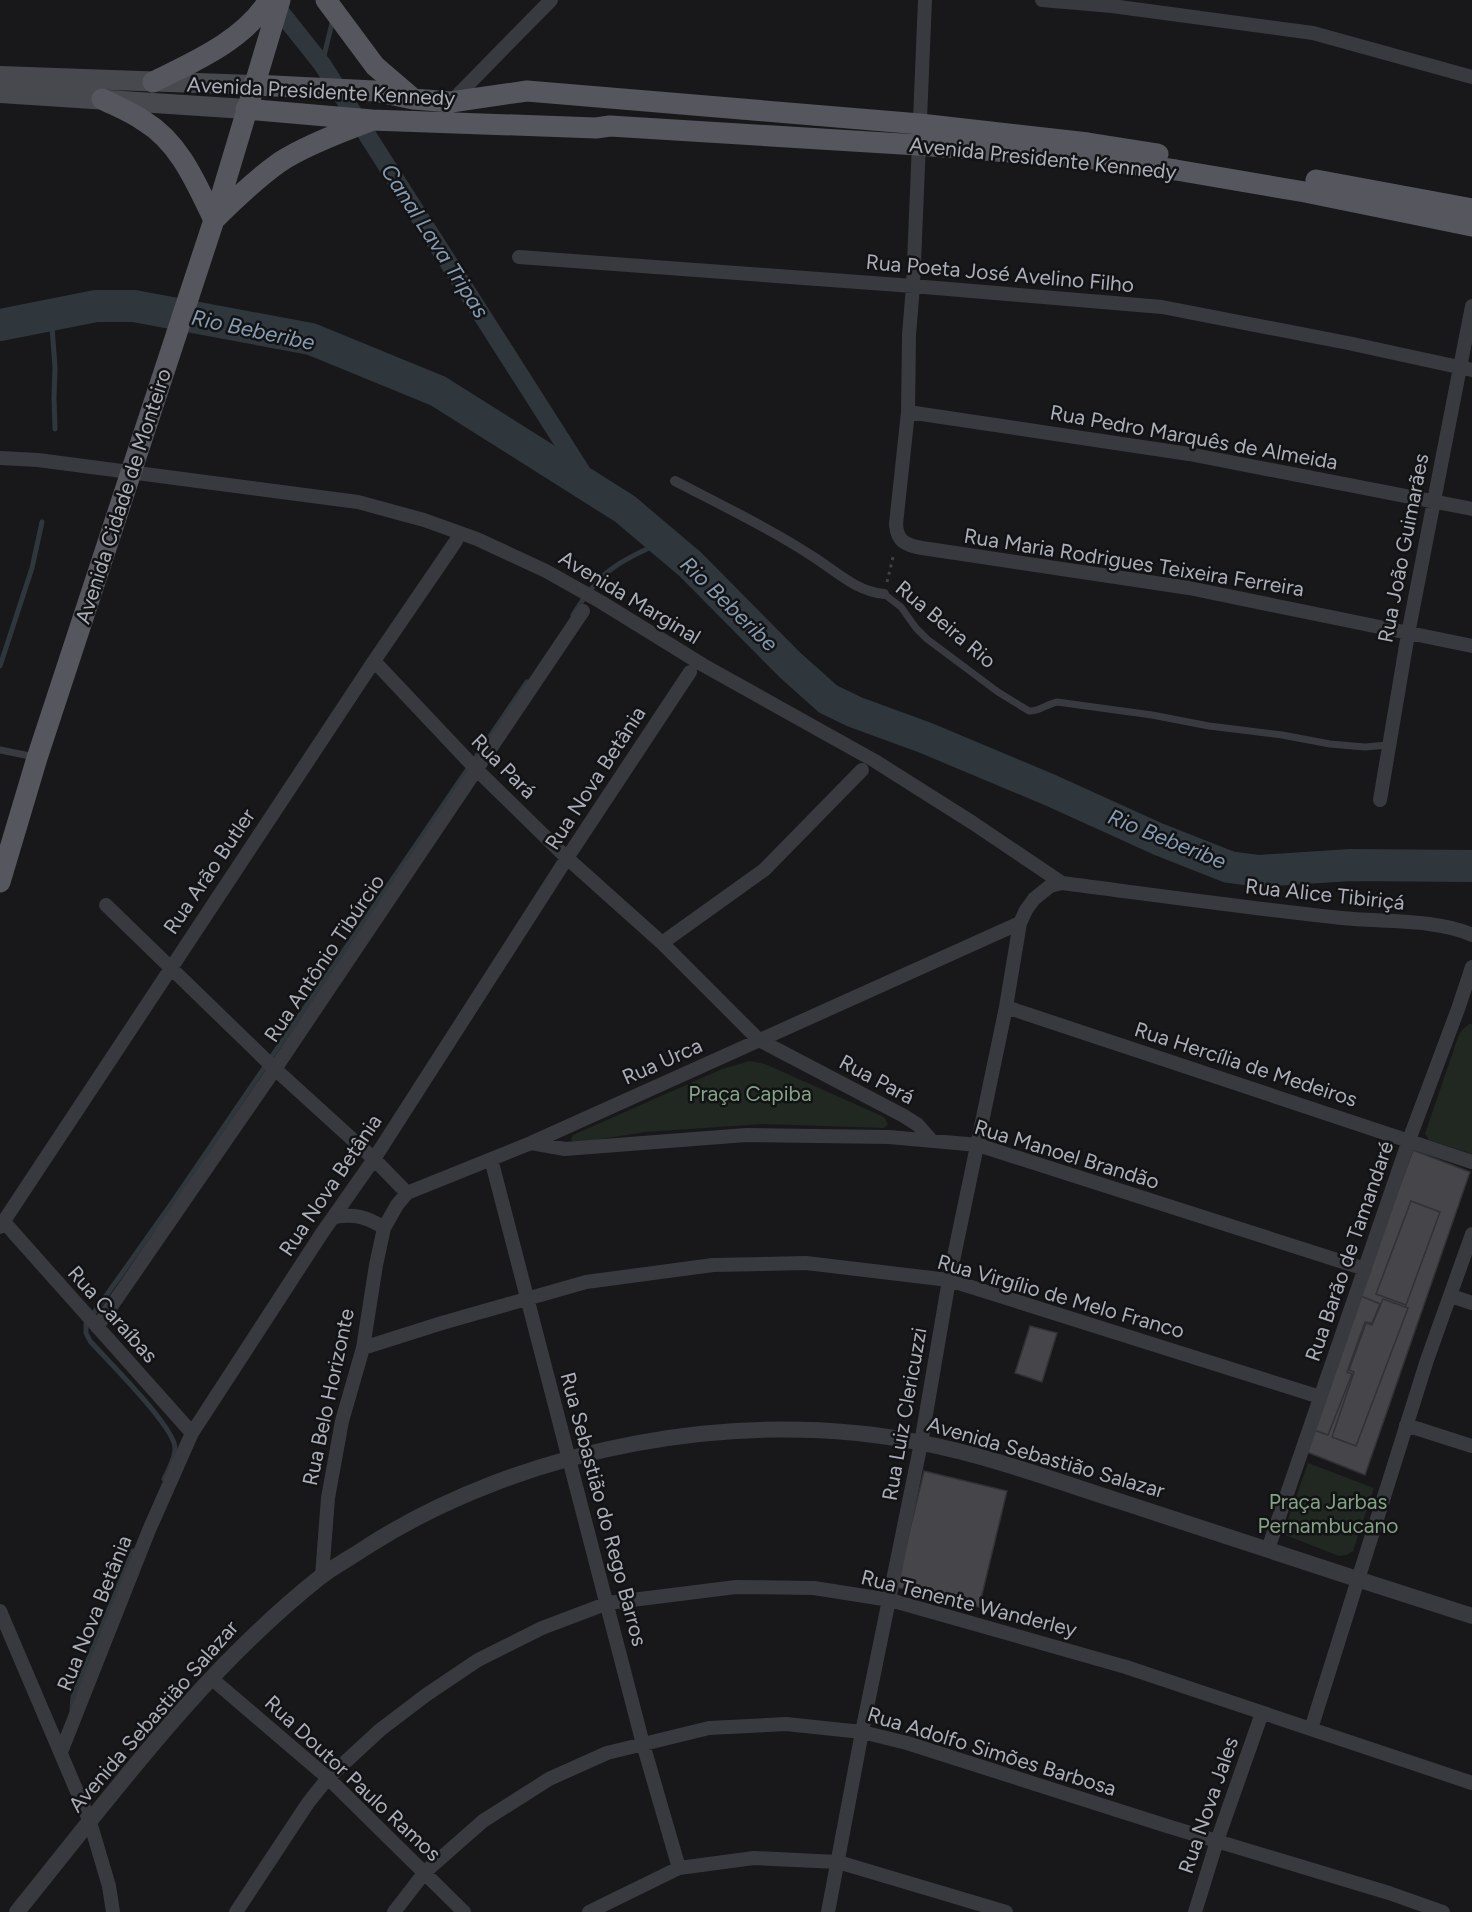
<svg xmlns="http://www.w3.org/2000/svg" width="1472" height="1912" font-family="Figtree,sans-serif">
  <rect width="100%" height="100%" fill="#18181a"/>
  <path fill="#202821" d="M1469 1024H1472V1154L1429 1140 1425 1134 1458 1037 1462 1030Z
    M750 1061 765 1064 884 1117 888 1124 884 1128 763 1124 646 1132 575 1143 571 1140 573 1135 722 1069Z
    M1308 1463 1374 1488 1353 1551 1347 1555 1339 1556 1283 1534Z"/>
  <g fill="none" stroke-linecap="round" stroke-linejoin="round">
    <path stroke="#2f373d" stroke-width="5" d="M322 64 333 19
      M51 314 55 367 54 398 55 429
      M573 615C599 572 618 561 663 542
      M0 666 32 568 42 522
      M164 1479C168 1471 175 1458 175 1449 177 1429 106 1359 90 1341L86 1333V1324L174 1200 527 682
      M72 1710 73 1697 133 1551"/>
    <path stroke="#2f373d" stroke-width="18" d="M271 0 322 64 592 488"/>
    <path stroke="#2f373d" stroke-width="32" d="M0 325 96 306H134L311 339 438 391 625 509 690 564 790 665 828 699 855 712 926 738 1050 790 1158 839 1229 867 1259 871 1351 865 1472 866"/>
  </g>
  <path fill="#45454a" stroke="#323236" stroke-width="1.5" d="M1413 1150 1470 1172 1365 1475 1302 1450Z
    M1411 1201 1440 1212 1406 1305 1376 1294Z
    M1361 1296 1380 1304 1372 1323 1365 1322 1347 1372 1352 1374 1328 1435 1311 1429Z
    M1383 1299 1408 1308 1356 1446 1332 1437 1354 1372 1349 1370 1366 1323 1372 1325Z
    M1030 1326 1057 1333 1042 1382 1015 1373Z
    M924 1471 1007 1491 979 1607 896 1587Z"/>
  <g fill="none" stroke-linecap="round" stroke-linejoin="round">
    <path stroke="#3f4146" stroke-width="3" stroke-dasharray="3 4.5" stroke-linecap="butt" d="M887 582 894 553"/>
    <path stroke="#393a3f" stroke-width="7" d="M884 594 901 607 916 628 927 639 998 692 1029 711C1039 712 1047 704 1057 702L1152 715 1209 726 1282 735 1330 744 1365 747 1388 745
      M0 750 35 757"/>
    <path stroke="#393a3f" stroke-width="10" d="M675 481C721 505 769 528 812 556 836 571 855 591 884 594"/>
    <path stroke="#393a3f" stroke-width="14" d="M925 0 913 286 909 335 908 412 896 524C897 541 905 545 922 548L1189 588 1472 646
      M1042 0 1112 6 1313 33 1472 77
      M451 102 551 0
      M519 257 913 286 1162 307 1348 343 1472 370
      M908 412 1189 454 1472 509
      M0 458 38 460 358 502 424 520 477 539 546 571 601 602 703 665 875 761 973 823 1062 883
      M374 661 476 769 567 858 662 943 759 1040 904 1116 918 1125 932 1141
      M1380 800 1408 634 1472 306
      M106 905 275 1069 374 1159 407 1193
      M662 943 764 870 862 770
      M1006 1007 1472 1162
      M531 1143 565 1149 746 1135 889 1137 978 1145 1365 1269
      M491 1159 643 1744 679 1868
      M334 1217C354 1214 366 1216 384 1228L397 1205 407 1193 531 1143 1020 923
      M4 1222 192 1433
      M0 1227 374 661 456 541
      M1451 1296 1472 1303
      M97 1327 275 1069 583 611
      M363 1348 442 1323 586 1282 713 1265 806 1263 949 1280 1320 1397
      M1406 1425 1472 1446
      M1268 1549 1409 1140 1458 1009 1472 967
      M322 1576 328 1498 342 1421 363 1348 376 1265 384 1228
      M0 1611 90 1822 109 1886 113 1912
      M211 1678 328 1778 464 1912
      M1311 1729 1427 1360 1472 1234
      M61 1752 149 1530 192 1433 322 1233 374 1159 567 858 690 672
      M236 1912 308 1803 328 1778 380 1730 426 1695 478 1660 542 1628 608 1603 736 1587 814 1588 890 1600 1126 1667 1472 1783
      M394 1912 425 1872 483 1821 549 1779 607 1753 709 1728 786 1724 862 1732 907 1743 1167 1826 1389 1893 1443 1912
      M589 1912 679 1868 754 1858 838 1862 1006 1912
      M828 1912 862 1732 921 1443 949 1280 1006 1007 1020 923 1026 910 1034 899 1050 886 1062 883C1155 895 1248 908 1342 918 1379 922 1440 919 1472 935
      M1195 1912 1217 1841 1262 1713"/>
    <path stroke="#393a3f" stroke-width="16" d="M17 1912C111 1796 201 1672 319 1578 334 1566 352 1557 368 1546 523 1447 741 1406 922 1443 990 1456 1056 1481 1122 1502 1239 1540 1355 1579 1472 1616"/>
    <path stroke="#47494f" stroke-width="20" d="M0 76 253 85
      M0 93 246 109"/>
    <path stroke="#56575e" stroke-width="21" d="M326 0 375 66 410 96
      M153 82C195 61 243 41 269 0
      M253 85 374 91 413 99 451 102 527 91 920 124 1088 143 1158 154
      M102 99C116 106 131 112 144 121 180 143 196 183 214 220
      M246 109 372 120 596 128 610 126 918 145 1087 158 1176 170 1305 192 1472 226
      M1316 180 1472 209
      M214 220C235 199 256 179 280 162 304 146 341 132 368 122
      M0 882 37 758 214 220 280 0"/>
  </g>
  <g text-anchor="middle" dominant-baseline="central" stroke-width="5" stroke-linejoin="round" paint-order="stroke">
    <g font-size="21" fill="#abafb9" stroke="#131315">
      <text transform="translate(321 91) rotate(3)">Avenida Presidente Kennedy</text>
      <text transform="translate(1043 158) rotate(6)">Avenida Presidente Kennedy</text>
      <text transform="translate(1000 273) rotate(5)">Rua Poeta José Avelino Filho</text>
      <text transform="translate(1194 437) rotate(10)">Rua Pedro Marquês de Almeida</text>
      <text transform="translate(123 496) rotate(-72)">Avenida Cidade de Monteiro</text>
      <text transform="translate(1403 548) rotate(-79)">Rua João Guimarães</text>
      <text transform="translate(1134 562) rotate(9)">Rua Maria Rodrigues Teixeira Ferreira</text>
      <text transform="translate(630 597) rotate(31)">Avenida Marginal</text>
      <text transform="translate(946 624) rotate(40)">Rua Beira Rio</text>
      <text transform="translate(504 766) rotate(45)">Rua Pará</text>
      <text transform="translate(595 778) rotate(-57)">Rua Nova Betânia</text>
      <text transform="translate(209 871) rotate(-56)">Rua Arão Butler</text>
      <text transform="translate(1325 894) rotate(6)">Rua Alice Tibiriçá</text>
      <text transform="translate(324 958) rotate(-56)">Rua Antônio Tibúrcio</text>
      <text transform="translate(662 1061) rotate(-24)">Rua Urca</text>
      <text transform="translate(1246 1064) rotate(18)">Rua Hercília de Medeiros</text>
      <text transform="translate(877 1079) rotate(28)">Rua Pará</text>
      <text transform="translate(1067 1154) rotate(17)">Rua Manoel Brandão</text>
      <text transform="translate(330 1185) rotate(-56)">Rua Nova Betânia</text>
      <text transform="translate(1349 1251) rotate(-71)">Rua Barão de Tamandaré</text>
      <text transform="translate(1061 1296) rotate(16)">Rua Virgílio de Melo Franco</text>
      <text transform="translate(113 1314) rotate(48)">Rua Caraíbas</text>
      <text transform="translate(328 1397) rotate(-78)">Rua Belo Horizonte</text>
      <text transform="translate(904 1414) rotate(-80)">Rua Luiz Clericuzzi</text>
      <text transform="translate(1046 1457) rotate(16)">Avenida Sebastião Salazar</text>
      <text transform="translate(604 1509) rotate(75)">Rua Sebastião do Rego Barros</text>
      <text transform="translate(969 1603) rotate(14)">Rua Tenente Wanderley</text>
      <text transform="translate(94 1613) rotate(-68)">Rua Nova Betânia</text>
      <text transform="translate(153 1716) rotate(-49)">Avenida Sebastião Salazar</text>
      <text transform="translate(992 1751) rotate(17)">Rua Adolfo Simões Barbosa</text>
      <text transform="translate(353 1778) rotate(43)">Rua Doutor Paulo Ramos</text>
      <text transform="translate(1208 1805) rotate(-71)">Rua Nova Jales</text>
    </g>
    <g font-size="21" fill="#83a386" stroke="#131315">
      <text x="750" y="1093">Praça Capiba</text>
      <text x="1328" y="1501">Praça Jarbas<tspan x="1328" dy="24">Pernambucano</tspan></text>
    </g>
    <g font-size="22" font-style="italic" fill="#859cb2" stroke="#131315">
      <text transform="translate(435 241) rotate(57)">Canal Lava Tripas</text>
      <text transform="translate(253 330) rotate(12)">Rio Beberibe</text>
      <text transform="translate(729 604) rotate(44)">Rio Beberibe</text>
      <text transform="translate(1167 839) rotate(22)">Rio Beberibe</text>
    </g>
  </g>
</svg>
